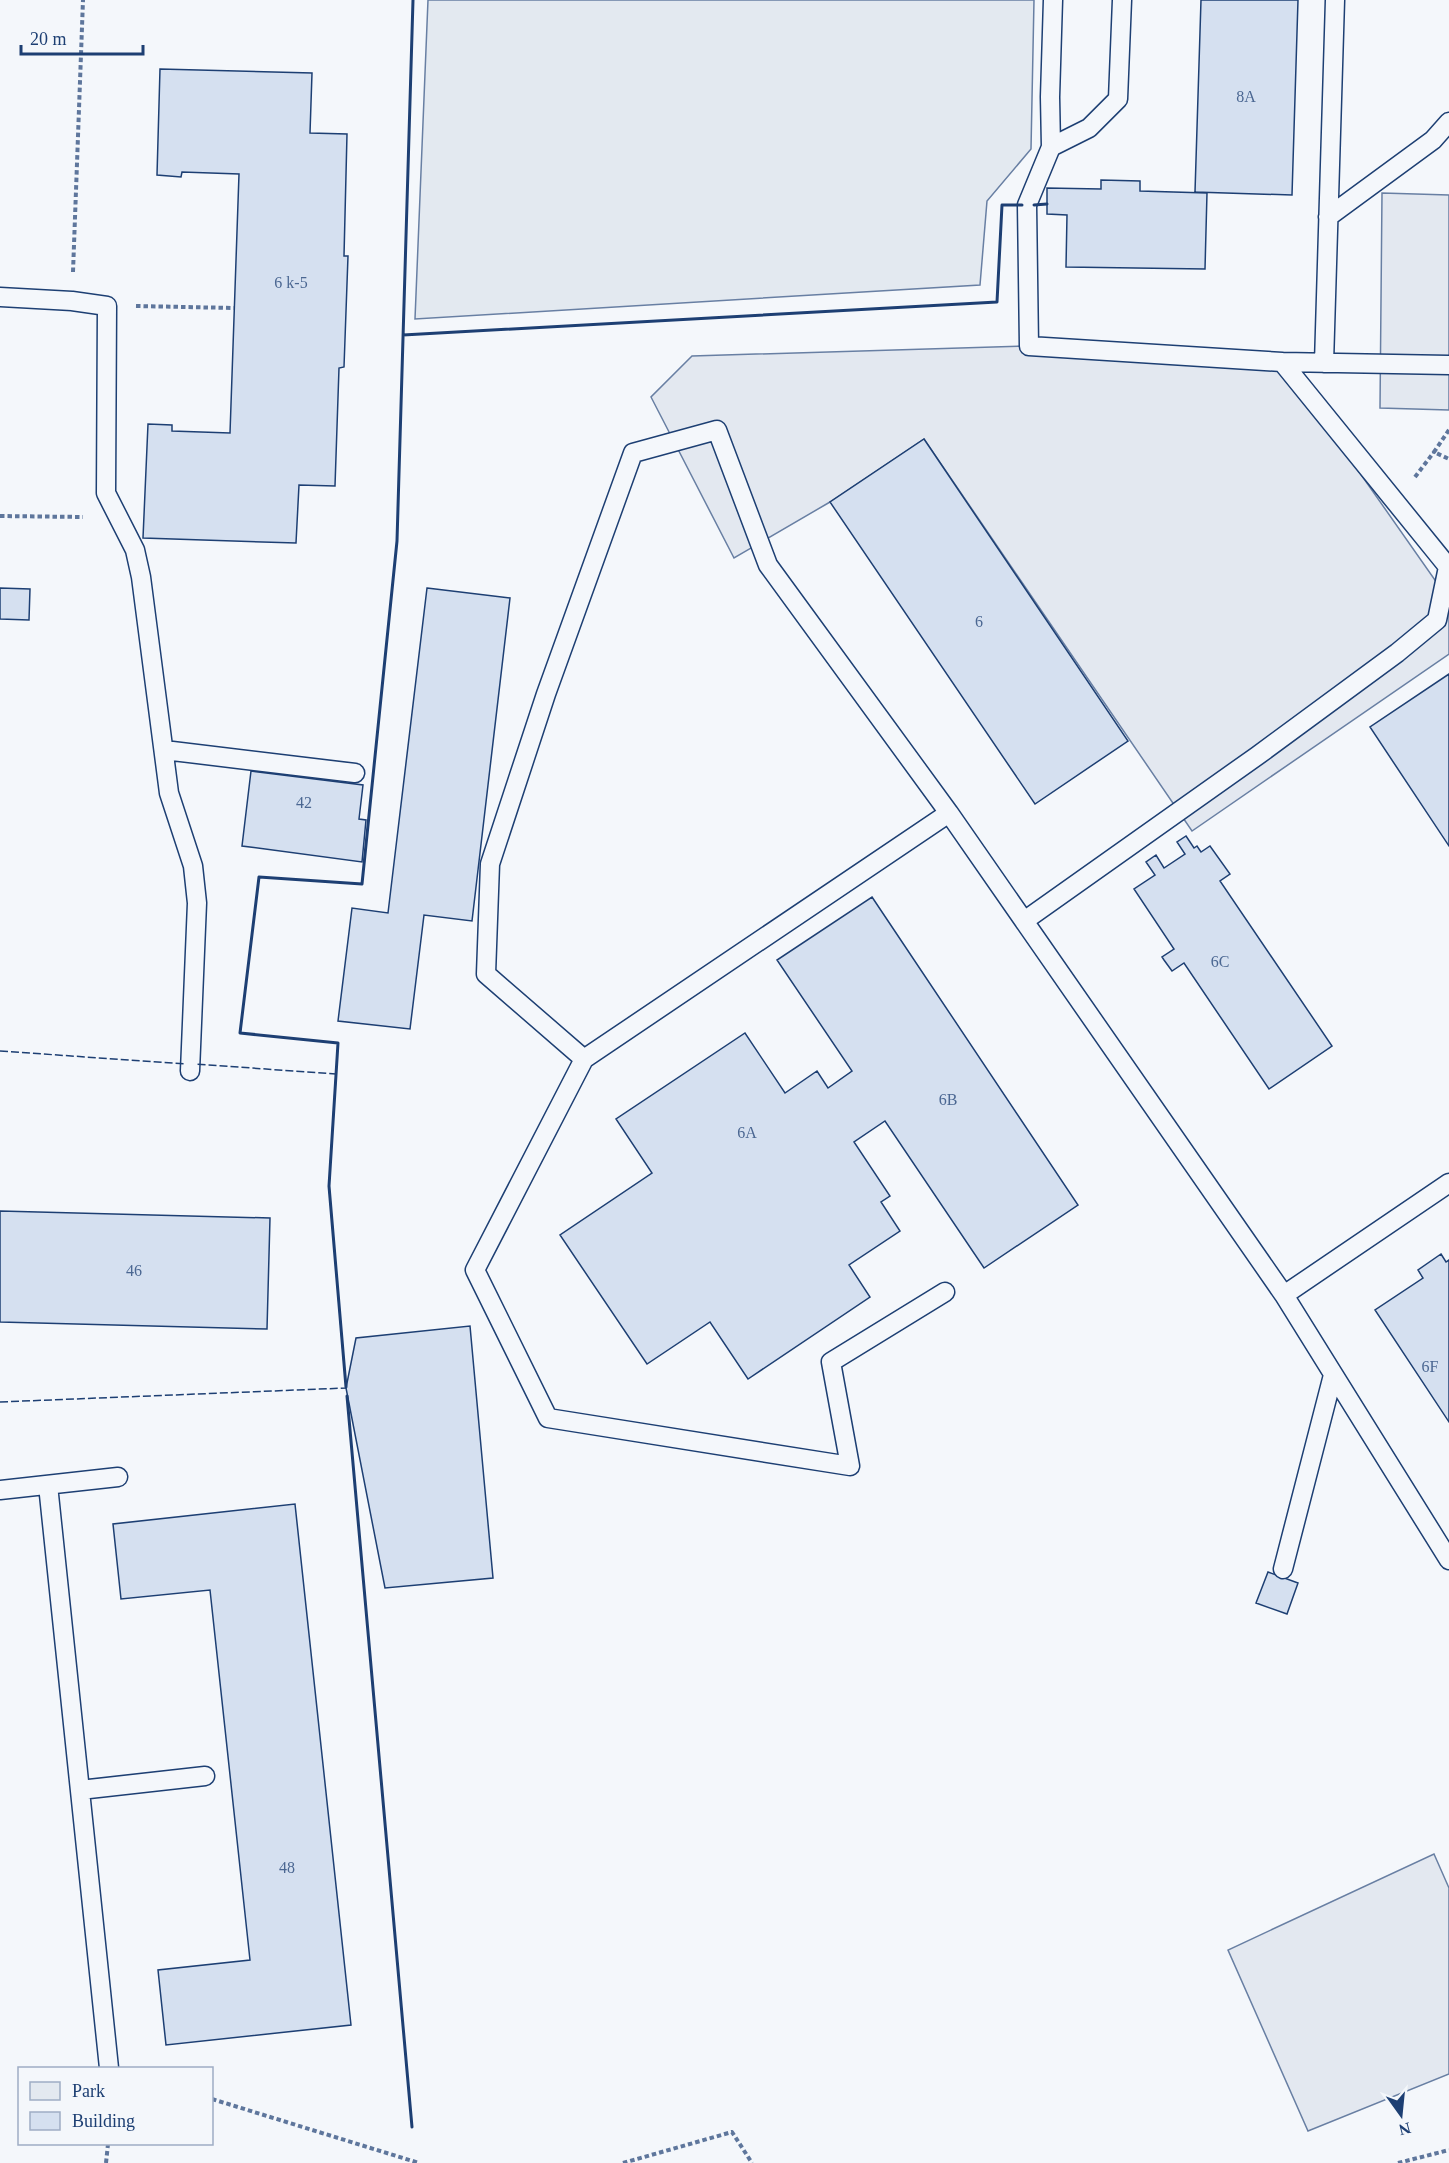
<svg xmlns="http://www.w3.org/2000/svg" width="1449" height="2163" font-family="'Times New Roman',serif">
  <rect width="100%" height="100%" fill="#f4f7fb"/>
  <path fill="#e3e9f0" stroke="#687fa3" stroke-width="1.5" d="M428 0H1034L1031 149 987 201 980 285 415 319Z"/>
  <path fill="#e3e8f0" stroke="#687fa3" stroke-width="1.5" d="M1382 193 1449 195V410L1380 408Z
    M1028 346 1282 362 1449 600V654L1192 831 924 439 830 502 734 558 651 397 692 356Z
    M1434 1854 1449 1888V2074L1308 2131 1228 1950Z"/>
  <path fill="#d5e0f0" stroke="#1d3f73" stroke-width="1.5" d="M1201 0H1298L1292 195 1195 192Z
    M160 69 312 73 310 133 347 134 344 256H348L344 367 339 368 335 486 299 485 296 543 143 538 148 424 172 425V431L230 433 239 174 182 172 181 177 157 175Z
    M1101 180 1140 181V191L1207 193 1205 269 1066 267 1067 215 1047 214V188L1101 189Z
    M924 439 1128 741 1035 804 830 502Z
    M0 588 30 589 29 620 0 619Z
    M427 588 510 598 472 921 424 915 410 1029 338 1021 352 908 388 913Z
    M1449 674V846L1370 727Z
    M251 771 363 785 359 819 366 820 362 862 242 846Z
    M1186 836 1194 848 1197 846 1201 852 1210 846 1230 874 1220 881 1332 1046 1269 1089 1184 963 1172 971 1164 960 1162 957 1174 949 1134 889 1155 875 1146 862 1156 855 1164 868 1185 854 1177 842Z
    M872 897 1078 1205 984 1268 885 1121 854 1142 890 1196 881 1202 900 1231 849 1265 870 1297 748 1379 710 1322 647 1364 560 1235 652 1173 616 1119 745 1033 785 1093 817 1071 828 1088 852 1071 777 960Z
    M0 1211 270 1218 267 1329 0 1322Z
    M1441 1254 1446 1262 1449 1260V1422L1375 1310 1423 1278 1418 1270Z
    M470 1326 493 1578 385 1588 346 1388 356 1338Z
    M295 1504 351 2025 166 2045 158 1970 250 1960 210 1590 121 1599 113 1524Z
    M1268 1572 1298 1583 1287 1614 1256 1603Z"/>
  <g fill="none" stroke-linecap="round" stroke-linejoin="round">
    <defs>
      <path id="service" d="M1053 0 1050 97 1051 147 1027 205 1029 346 1282 362 1449 365
        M1051 147 1089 128 1118 99 1122 0
        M1328 217 1433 140 1449 122
        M0 297 72 301 107 306 106 493 135 550 141 577 169 793 193 866 197 903 190 1071
        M1282 362 1449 568
        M1324 363 1335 0
        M164 750 355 773
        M949 813 584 1059 486 974 490 864 546 694 633 453 717 430 768 565 949 813 1284 1295 1449 1183
        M1024 921 1257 756 1397 653 1437 620 1448 567
        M584 1059 475 1270 548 1418 850 1466 831 1362 945 1292
        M1284 1295 1449 1560
        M48 1485 109 2068
        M0 1490 118 1477
        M1283 1569 1333 1375
        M80 1790 205 1776"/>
    </defs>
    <use href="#service" stroke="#1d3f73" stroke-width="21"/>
    <path stroke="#5e769c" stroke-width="4" stroke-dasharray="4.5 3" stroke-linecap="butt" d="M73 272 83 0
      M136 306 234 308
      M1449 430 1434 452 1449 459
      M1415 477 1434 452
      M0 516 83 517
      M212 2099 419 2163
      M106 2163 108 2144
      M623 2163 732 2132 752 2163
      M1398 2163 1449 2150"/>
    <use href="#service" stroke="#f4f7fb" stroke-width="18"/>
    <path stroke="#1d3f73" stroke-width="1.5" stroke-dasharray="8 3" stroke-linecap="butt" d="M0 1051 186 1064
      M0 1402 346 1388 329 1186 336 1074 195 1064"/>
    <path stroke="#1d3f73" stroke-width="3" d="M1034 205 1047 204
      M403 335 997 302 1002 205H1022
      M346 1387 329 1186 338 1043 240 1033 259 877 362 884 397 541 413 0
      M347 1396 412 2127"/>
  </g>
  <g text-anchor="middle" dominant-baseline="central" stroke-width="4.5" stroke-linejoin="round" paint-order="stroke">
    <g font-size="16" fill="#4b6792">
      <text x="1246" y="96">8A</text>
      <text x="291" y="282">6 k-5</text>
      <text x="979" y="621">6</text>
      <text x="304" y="802">42</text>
      <text x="1220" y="961">6C</text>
      <text x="948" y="1099">6B</text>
      <text x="747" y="1132">6A</text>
      <text x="134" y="1270">46</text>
      <text x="1430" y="1366">6F</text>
      <text x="287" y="1867">48</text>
    </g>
  </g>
  <rect x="18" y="2067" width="195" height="78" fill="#f4f7fb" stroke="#9eadc5" stroke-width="1.5"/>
  <rect x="30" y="2082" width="30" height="18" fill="#e3e9f0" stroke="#9eadc5" stroke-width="1.5"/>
  <text x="72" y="2097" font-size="18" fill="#1d3f73">Park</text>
  <rect x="30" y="2112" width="30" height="18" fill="#d5e0f0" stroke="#9eadc5" stroke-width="1.5"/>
  <text x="72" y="2127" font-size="18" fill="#1d3f73">Building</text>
  <g transform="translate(1401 2115) rotate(165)" stroke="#f4f7fb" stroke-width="4.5" paint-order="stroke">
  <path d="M0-4.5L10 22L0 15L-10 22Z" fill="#1d3f73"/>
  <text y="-9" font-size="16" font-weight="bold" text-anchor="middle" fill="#1d3f73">N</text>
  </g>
  <path d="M21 45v9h122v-9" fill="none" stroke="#1d3f73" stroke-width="3"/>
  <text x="30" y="45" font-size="18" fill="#1d3f73" stroke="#f4f7fb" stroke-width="4.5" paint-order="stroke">20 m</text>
</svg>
